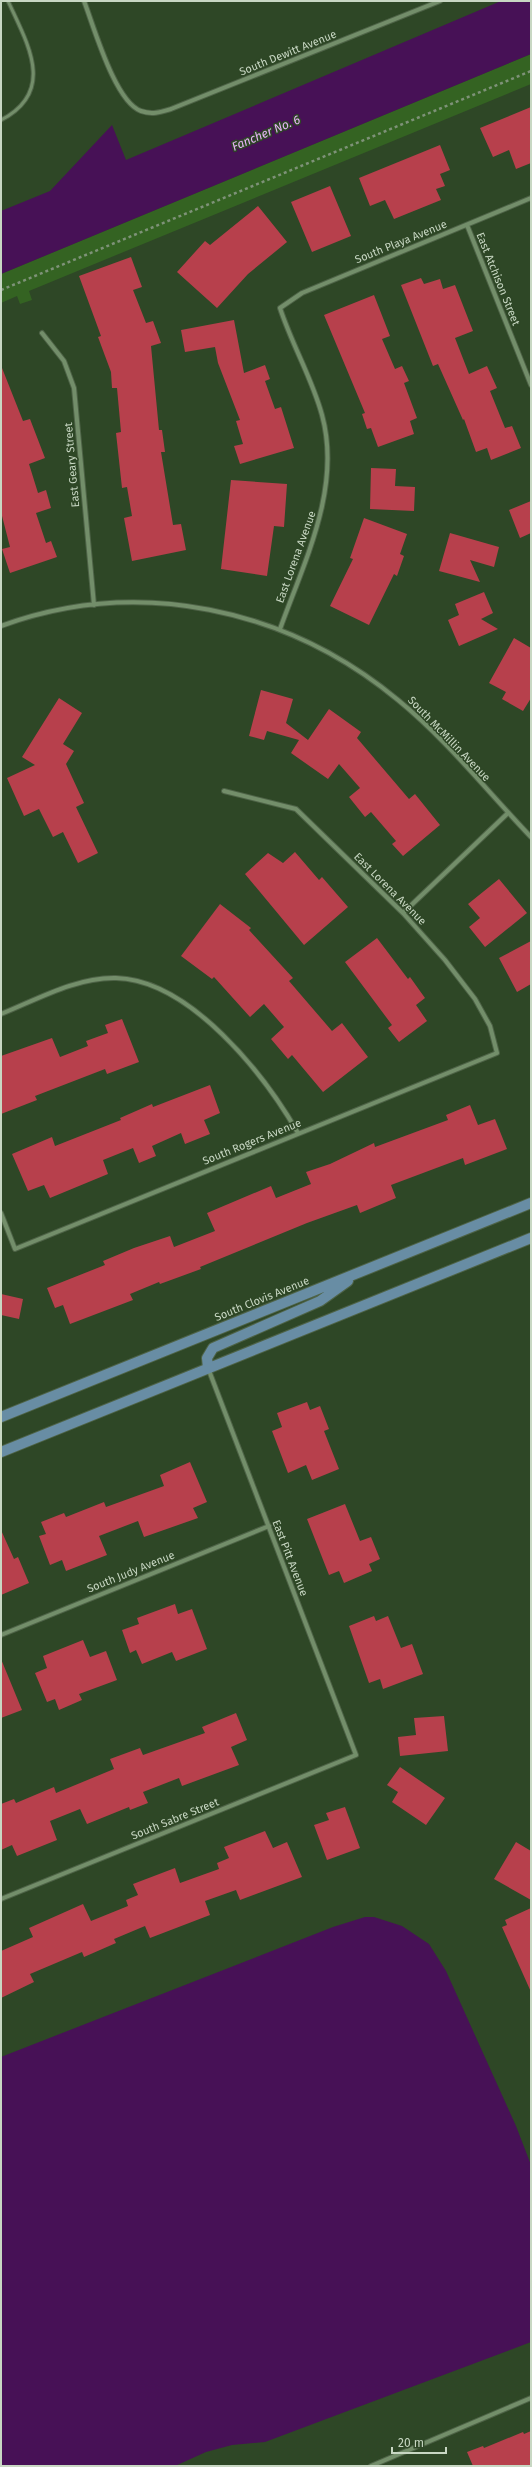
<svg xmlns="http://www.w3.org/2000/svg" width="532" height="2467" font-family="'Fira Sans',sans-serif">
  <rect width="100%" height="100%" fill="#2e4726"/>
  <path fill="#346322" d="M531 54V84L29 291 32 300 20 304 17 296 1 303V274Z"/>
  <path fill="#471156" d="M501 1H531V54L1 274V211L50 191 112 125 126 160Z
    M365 1917H374L402 1926 429 1944 446 1971 516 2126 531 2165V2342L265 2442 232 2445 206 2452 175 2466H1V2057L333 1927Z"/>
  <path fill="#b7404c" d="M531 107V163L516 169 509 150 493 157 480 128Z
    M440 145 450 170 440 174 445 186 436 189 441 200 394 219 385 200 370 206 359 178Z
    M330 186 351 236 312 252 291 202Z
    M258 206 287 242 248 274 217 308 177 272 205 241 210 245Z
    M131 257 142 287 133 290 146 323 153 321 161 343 151 346 159 430H162L165 452H161L173 525 181 524 186 550 132 561 124 518 132 516 127 487 122 488 116 433 121 432 117 388H112L111 372 98 337 101 336 79 276Z
    M421 278 424 284 440 279 443 289 455 285 473 331 455 338 469 374 487 366 497 388 490 391 505 428 512 426 521 448 491 460 487 448 476 452 464 419 463 420 438 364 433 366 401 285Z
    M374 295 390 336 382 339 395 369 402 366 409 381 404 383 417 418 410 421 414 434 378 447 371 428 367 429 362 414 365 413 324 315Z
    M234 320 244 373 265 365 270 379 265 381 275 409 281 407 294 448 240 464 234 446 243 444 236 421 240 420 218 363 215 347 185 352 181 330Z
    M2 368 23 421 30 419 45 458 29 464 38 493 46 490 51 508 36 513 46 543 51 541 57 557 10 573 2 549 10 547 1 512Z
    M371 468 396 469 395 486 415 487 414 511 370 509Z
    M231 480 287 484 284 527 274 526 267 576 221 569Z
    M531 501V533L520 538 509 510Z
    M364 518 407 534 400 554 404 556 397 576 394 574 369 625 330 606 353 559 350 558Z
    M450 533 499 547 494 567 470 560 480 582 439 571Z
    M484 592 493 613 481 619 498 629 459 646 448 620 459 615 455 604Z
    M514 638 531 648V698L523 711 502 699 506 692 489 683Z
    M261 690 293 699 286 723 308 740 329 709 361 732 357 738 409 799 415 794 440 825 403 856 392 844 396 841 371 812 365 817 349 797 360 788 339 764 328 779 291 753 299 740 267 731 264 740 249 736Z
    M59 698 82 713 63 744 74 751 66 764 84 803 76 807 98 853 78 863 63 832 53 837 39 809 24 816 7 778 35 765 22 757Z
    M295 852 319 880 322 877 348 907 304 945 245 874 268 853 283 863Z
    M499 879 527 913 485 947 469 927 480 918 468 904Z
    M220 904 251 928 249 930 293 978 289 981 332 1031 342 1023 368 1057 323 1092 292 1055 288 1059 271 1039 284 1027 264 1004 250 1017 214 977 212 979 181 956Z
    M377 938 408 979 410 977 425 998 416 1005 427 1021 399 1042 388 1028 392 1025 345 962Z
    M531 941V984L517 992 499 958Z
    M122 1019 139 1062 107 1074 105 1069 35 1096 37 1100 1 1114V1056L52 1038 60 1057 88 1046 86 1041 108 1033 105 1025Z
    M210 1085 220 1113 204 1120 210 1134 185 1144 181 1133 152 1146 156 1156 139 1163 133 1148 103 1160 108 1174 50 1198 44 1185 28 1191 12 1154 52 1137 55 1146 121 1120 120 1118 152 1104 153 1107Z
    M470 1105 478 1125 495 1119 507 1149 465 1165 463 1158 391 1185 396 1198 360 1213 357 1205 307 1223 200 1267 201 1269 160 1284 159 1282 130 1294 133 1300 70 1324 63 1305 55 1308 47 1288 105 1265 103 1261 134 1248 170 1236 174 1247 215 1231 207 1213 271 1186 276 1198 311 1184 306 1172 330 1164 374 1143 375 1147 448 1120 446 1115Z
    M1 1294 23 1299 19 1319 1 1315Z
    M307 1402 310 1410 320 1406 329 1429 324 1431 339 1469 312 1480 306 1465 288 1473 272 1431 282 1427 277 1413Z
    M190 1462 207 1502 193 1508 198 1518 144 1537 138 1521 99 1536 107 1555 66 1571 62 1560 50 1565 39 1536 46 1534 41 1522 64 1513 66 1517 104 1502 106 1507 164 1486 160 1475Z
    M345 1504 360 1541 371 1537 380 1559 369 1564 372 1571 344 1583 339 1571 329 1575 307 1519Z
    M1 1530 14 1559 18 1557 29 1583 1 1595Z
    M175 1604 178 1614 192 1609 207 1649 176 1661 172 1652 142 1664 136 1650 130 1653 122 1630 139 1624 137 1618Z
    M374 1616 376 1621 388 1616 401 1648 412 1644 423 1674 383 1689 380 1679 369 1683 349 1626Z
    M83 1640 90 1657 106 1651 117 1680 79 1694 82 1700 59 1710 55 1699 47 1702 35 1673 47 1668 43 1656Z
    M1 1659 22 1710 1 1718Z
    M236 1713 247 1740 231 1747 239 1765 182 1786 179 1778 143 1792 148 1803 130 1810 129 1807 87 1824 80 1809 50 1821 57 1840 17 1856 12 1845 1 1850V1804L14 1799 16 1803 54 1787 56 1793 114 1769 110 1759 140 1748 143 1755 205 1733 202 1727Z
    M444 1716 448 1751 400 1756 398 1737 416 1735 414 1718Z
    M400 1767 445 1798 426 1825 392 1802 398 1792 387 1785Z
    M345 1807 360 1848 327 1860 314 1825 329 1820 326 1813Z
    M265 1831 273 1848 287 1842 302 1877 240 1900 236 1890 205 1901 210 1915 150 1938 145 1926 114 1939 116 1943 84 1957 82 1952 30 1974 34 1982 1 1998V1951L33 1937 29 1928 83 1904 91 1921 128 1906 126 1900 138 1895 133 1884 175 1868 180 1883 219 1869 217 1863 229 1858 224 1847Z
    M516 1842 531 1851V1900L494 1879Z
    M531 1908V1992L502 1927 507 1925 505 1920Z
    M531 2431V2466H473L467 2452 483 2446 484 2448 523 2432 524 2434Z"/>
  <g fill="none" stroke-linecap="round" stroke-linejoin="round">
    <defs>
      <path id="service" d="M1 120C57 91 27 43 8 1"/>
      <path id="minor" d="M84 1C94 27 115 102 141 111 152 115 161 112 171 109L440 1
        M467 225 531 385
        M42 333 64 361 74 388 94 605
        M1 626C138 576 287 608 398 700 447 740 487 791 531 837
        M280 629C304 562 342 488 322 415 312 378 292 345 280 308L302 293 531 198
        M403 913 508 813
        M1 1014C36 1000 76 977 116 978 190 980 264 1074 298 1133
        M1 1213 15 1249 497 1053 490 1026 475 999 445 960 403 913 296 809 224 791
        M1 1635 269 1526
        M1 1899 356 1755 208 1368
        M371 2466 531 2398"/>
      <path id="primary" d="M208 1368 207 1358 213 1348 320 1301 348 1281
        M1 1417 531 1203
        M1 1452 531 1238"/>
    </defs>
    <use href="#service" stroke="#4e6347" stroke-width="5"/>
    <use href="#minor" stroke="#4e6347" stroke-width="6"/>
    <use href="#primary" stroke="#4e6347" stroke-width="12"/>
    <path stroke="#7e9278" stroke-width="2.5" stroke-dasharray="3 3" stroke-linecap="butt" d="M1 290 531 71"/>
    <use href="#service" stroke="#738e6a" stroke-width="3"/>
    <use href="#minor" stroke="#738e6a" stroke-width="4"/>
    <use href="#primary" stroke="#688da4" stroke-width="10"/>
  </g>
  <g text-anchor="middle" dominant-baseline="central" stroke-width="3" stroke-linejoin="round" paint-order="stroke">
    <g font-size="11" fill="#c8d7c3" stroke="#2e4726">
      <text transform="translate(288 53) rotate(-22)">South Dewitt Avenue</text>
      <text transform="translate(401 242) rotate(-22)">South Playa Avenue</text>
      <text transform="translate(498 279) rotate(68)">East Atchison Street</text>
      <text transform="translate(72 465) rotate(-95)">East Geary Street</text>
      <text transform="translate(296 557) rotate(-70)">East Lorena Avenue</text>
      <text transform="translate(449 739) rotate(46)">South McMillin Avenue</text>
      <text transform="translate(390 889) rotate(45)">East Lorena Avenue</text>
      <text transform="translate(252 1142) rotate(-22)">South Rogers Avenue</text>
      <text transform="translate(262 1299) rotate(-22)">South Clovis Avenue</text>
      <text transform="translate(290 1558) rotate(69)">East Pitt Avenue</text>
      <text transform="translate(131 1572) rotate(-22)">South Judy Avenue</text>
      <text transform="translate(175 1819) rotate(-22)">South Sabre Street</text>
    </g>
    <g font-size="12" font-style="italic" fill="#e9b4fa" stroke="#2e4726">
      <text transform="translate(266 133) rotate(-23)">Fancher No. 6</text>
    </g>
  </g>
  <rect width="532" height="2467" fill="none" stroke="#c8d7c3" stroke-width="4"/>
  <path d="M392 2447v6h54v-6" fill="none" stroke="#c8d7c3" stroke-width="2"/>
  <text x="398" y="2447" font-size="12" fill="#c8d7c3" stroke="#2e4726" stroke-width="3" paint-order="stroke">20 m</text>
</svg>
